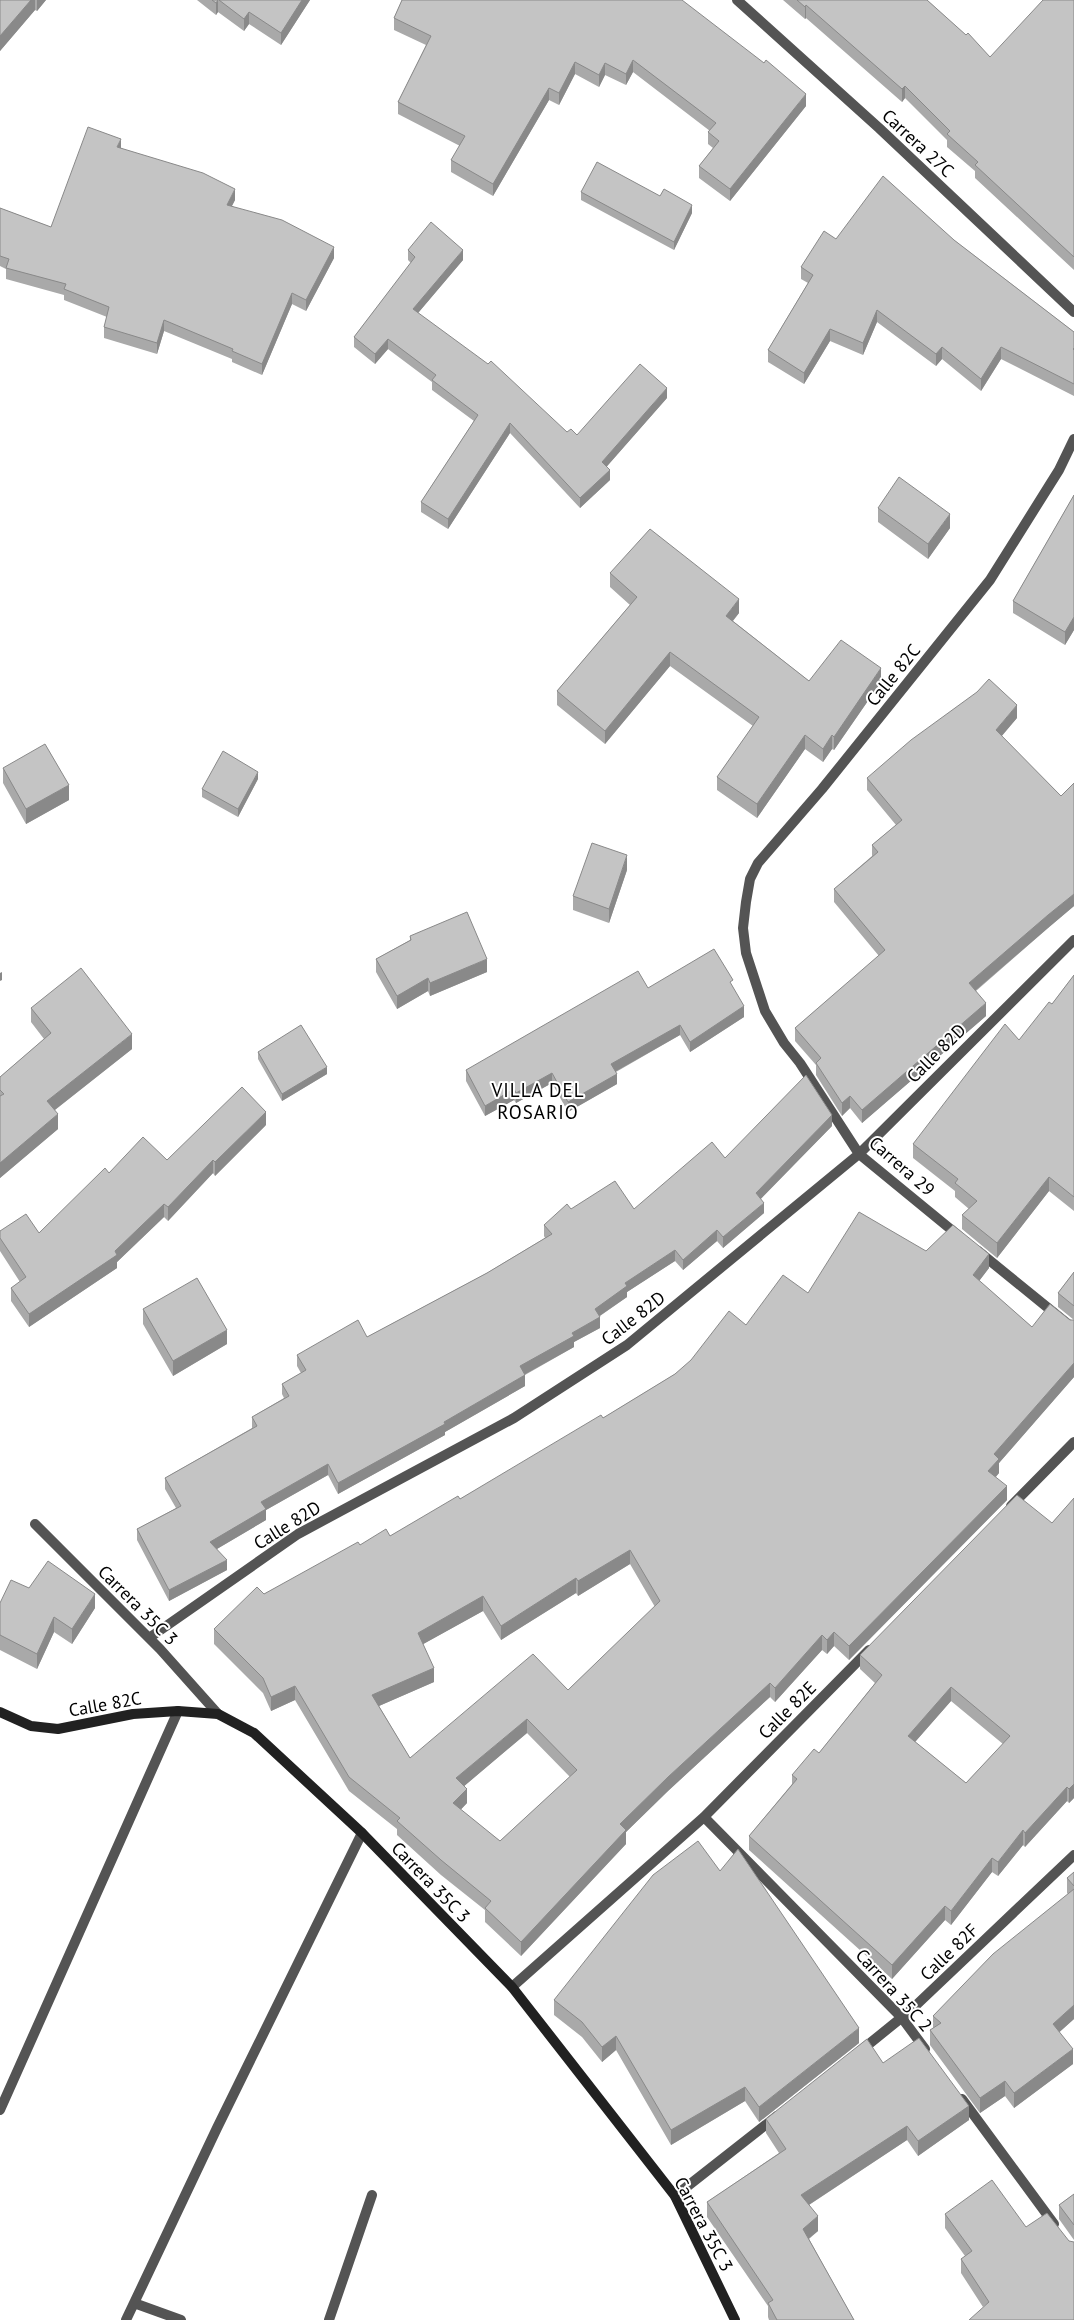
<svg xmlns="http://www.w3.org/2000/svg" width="1074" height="2320" font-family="'PT Sans',sans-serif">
  <rect width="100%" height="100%" fill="#fff"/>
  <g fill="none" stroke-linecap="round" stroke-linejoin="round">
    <path stroke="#545454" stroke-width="10" d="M0 2110 178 1711
      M134 2303 181 2320
      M126 2320 217 2128 362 1833
      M329 2320 372 2195"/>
    <path stroke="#545454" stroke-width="10" d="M737 0 879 128 1074 312
      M959 1236 859 1154 800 1063 784 1043 765 1011 746 953 743 928 746 902 750 879 758 863 822 789 990 580 1059 470 1074 439
      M978 1251 1074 1329
      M1011 1506 1074 1442
      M35 1524 160 1649 218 1714
      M149 1638 298 1534 514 1418 627 1345 859 1154 1074 940
      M704 1817 902 2018 925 2049
      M512 1987 704 1817 869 1650
      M859 2052 911 2010 1074 1855
      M962 2099 1054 2224
      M675 2196 777 2116"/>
    <path stroke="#212121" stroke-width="10" d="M0 1712 31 1726 58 1729 133 1714 178 1711 218 1714 254 1733 362 1833 512 1987 675 2196 735 2320"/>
  </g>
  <path fill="#a9a9a9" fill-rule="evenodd" d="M0 0H46L37 11 35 10 0 51Z
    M197 0H310L281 45 249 24 244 31 218 12 216 15Z
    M402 0 806 106 730 201 699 178V166L713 148 708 144V132L710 131 633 72 626 85 605 75 599 87 575 74 559 105 549 100 493 196 451 172V160L460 146 398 114V102L426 45 394 30V18Z
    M783 0H927L990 57 1074 0V270L975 178V171L947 147V140L905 98 902 102 806 18 805 19Z
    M121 148 235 200 232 206 334 258 306 311 292 304 262 375 232 362V359L164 331 157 354 104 338V327L107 317 64 300V295L6 279V269L0 266V208L51 227Z
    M581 192 692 213 674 250 581 200Z
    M836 239 954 240 1074 332V396L1001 359 981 391 942 359 936 366 877 322 863 355 830 341 804 384 768 362V350L808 283 801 279V267Z
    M408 250 463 260 418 313 567 432 577 435 667 398 607 466 610 480 580 508 510 433 448 529 421 512V502L474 421 432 390V382L388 349 375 364 354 347V337L411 263 408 260Z
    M1074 495V630L1065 645 1013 613V601Z
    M878 508 950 528 928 559 878 522Z
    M610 573 739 613 733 621 809 681 881 682 834 750 832 749 823 762 805 749 757 818 717 790V777L753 726 670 666 605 744 557 705V691L630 605 610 587Z
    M1017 718 1001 736 1061 796 1074 783V906L1048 928 976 991 986 1016 862 1123 850 1108 842 1116 816 1075V1065L795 1041V1028L879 956 834 902V889L872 856V845L896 825 867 790V778Z
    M3 768 69 800 26 824 3 783Z
    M258 779 238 817 202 797V789Z
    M627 870 609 923 573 910V896Z
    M410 936 487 972 430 996 428 991 397 1009 376 972V959L410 940Z
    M1074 975V1211L1049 1191 997 1258 962 1229V1215L969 1209 955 1197V1191L913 1158V1144L1019 1040 1052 1004Z
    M648 988H733L744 1017 690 1052 680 1035 616 1072 617 1084 568 1112 552 1083 516 1103 514 1100 485 1116 466 1081V1070Z
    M31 1008 132 1049 55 1110 58 1129 0 1178V1077L44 1039 31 1022Z
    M258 1052 327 1074 282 1101 258 1059Z
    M266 1125 215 1176 213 1173 168 1221 164 1217 117 1262V1268L29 1327 11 1301V1288L20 1282 0 1251V1231L39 1233 109 1173 167 1160Z
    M832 1126 760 1199 764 1213 723 1248 717 1241 683 1270 675 1261 627 1292V1297L600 1316V1328L574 1342V1347L525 1375V1386L445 1432V1435L338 1494 328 1475 266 1510V1520L217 1549 227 1570 169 1601 137 1540V1529L176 1508 165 1489V1478L252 1428V1417L284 1398 282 1394V1384L301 1373 297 1366V1355L367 1337 487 1273 545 1238 544 1236V1225L571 1209H634L725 1158Z
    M926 1251 989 1268 979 1281 1032 1327 1074 1320 1058 1307V1293L1074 1272V1377L999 1463V1473L996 1477 1007 1500 849 1660 834 1646 827 1654 822 1650 775 1702 770 1697 668 1791 626 1832V1844L521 1956 485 1922V1910L441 1875 397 1835V1829L349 1791 295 1700 271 1711 263 1693 214 1644V1629L264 1594 360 1545 390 1536 460 1499 603 1418 675 1374 746 1325 808 1293ZM630 1564 655 1607 568 1690 410 1758 379 1706 434 1682 423 1644 483 1611 501 1640 576 1593 578 1596ZM527 1733 570 1777 500 1841 460 1810 467 1803 464 1786Z
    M143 1309 227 1344 173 1376 143 1324Z
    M1074 1498V1798L1069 1803 1067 1801 1025 1847 1023 1845 998 1876 992 1872 951 1925 945 1920 892 1979 749 1850V1836L792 1784V1775L819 1753 875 1683 860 1669V1655L1052 1523ZM951 1701 1003 1744 966 1783 915 1742Z
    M29 1588 95 1608 72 1644 54 1632 37 1669 0 1650V1603Z
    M720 1871 859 2043 759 2122 745 2101 671 2145 616 2050 602 2062 582 2037 554 2015V2000Z
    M1074 1872V2019L1059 2032 1073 2064 1014 2108 1005 2096 980 2113 930 2045V2030L933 2028V2016L1068 1894 1067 1893V1878Z
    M883 2063 969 2120 918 2156 907 2140 809 2205 818 2231 809 2239 854 2320H769L768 2317V2306L707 2217V2202L779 2153 766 2133V2119Z
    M1074 2194V2240L1059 2219V2205Z
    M945 2214 1026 2227 1069 2241 983 2307 961 2273V2259L965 2256 945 2228Z"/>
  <path fill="#898989" d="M31 0H35V10L0 51V36Z
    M37 0H46L37 11Z
    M218 0V12L216 15V3Z
    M302 0H310L281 45V33Z
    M806 5V18L805 19V7Z
    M249 12V24L244 31V19Z
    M633 60V72L626 85V74Z
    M575 62V74L559 105V93Z
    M605 63V75L599 87V75Z
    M905 86V98L902 102V89Z
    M549 88V100L493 196V184Z
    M806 94V106L730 201V189Z
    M121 139V150L117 147Z
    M235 189V200L227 215V205Z
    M692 205V213L674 250V242Z
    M334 247V258L306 311V300Z
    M463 250V260L413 319V309Z
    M292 293V304L262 375V364Z
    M877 310V322L863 355V343Z
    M164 320V331L157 354V343Z
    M830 329V341L804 384V373Z
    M388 339V349L375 364V354Z
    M942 347V359L936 366V354Z
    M1001 347V359L981 391V379Z
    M667 388V398L602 472V462Z
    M510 423V433L448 529V519Z
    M610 470V480L580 508V498Z
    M950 514V528L928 559V544Z
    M739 599V613L726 629V616Z
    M1074 617V630L1065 645V632Z
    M670 652V666L605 744V731Z
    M881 668V682L834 750V737Z
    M1017 705V718L996 743V730Z
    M805 735V749L757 818V804Z
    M832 735V749L823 762V749Z
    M258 772V779L238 817V809Z
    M69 785V800L26 824V809Z
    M627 855V870L609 923V909Z
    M1074 894V906L1048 928 969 996V983L1048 915Z
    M487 959V972L430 996V983Z
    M2 972V980L0 981V973Z
    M428 978V991L397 1009V996Z
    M986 1003V1016L862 1123V1110Z
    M744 1006V1017L690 1052V1042Z
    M680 1025V1035L611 1074V1064Z
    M132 1034V1049L47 1116V1101Z
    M327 1067V1074L282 1101V1094Z
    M552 1073V1083L516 1103V1093Z
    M617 1074V1084L568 1112V1102Z
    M514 1089V1100L485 1116V1106Z
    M850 1096V1108L842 1116V1103Z
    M266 1112V1125L215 1176V1162Z
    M58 1114V1129L0 1178V1163Z
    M832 1115V1126L756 1204V1193Z
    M213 1160V1173L168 1221V1207Z
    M1049 1177V1191L997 1258V1243Z
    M764 1203V1213L723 1248V1237Z
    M164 1204V1217L117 1262V1268L29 1327V1314L115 1251Z
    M717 1230V1241L683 1270V1260Z
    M675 1250V1261L627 1292V1297L595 1319V1309L625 1283Z
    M989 1254V1268L973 1289V1275Z
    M600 1317V1328L574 1342V1347L520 1377V1366L572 1333Z
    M227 1330V1344L173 1376V1361Z
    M1074 1363V1377L999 1463V1473L988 1485V1471L994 1454Z
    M525 1375V1386L445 1432V1435L338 1494V1483Z
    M328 1464V1475L266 1510V1520L210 1553V1542L261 1502Z
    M1007 1486V1500L849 1660V1646Z
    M630 1550V1564L578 1596V1581Z
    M227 1560V1570L169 1601V1590Z
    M576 1578V1593L501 1640V1626Z
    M95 1594V1608L72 1644V1629Z
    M483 1596V1611L418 1647V1633Z
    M54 1617V1632L37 1669V1654Z
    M834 1632V1646L827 1654V1640Z
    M822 1635V1650L775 1702V1688Z
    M434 1668V1682L372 1709V1695Z
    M770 1683V1697L668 1791 626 1832V1844L521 1956V1942L620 1824 668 1777Z
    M295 1686V1700L271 1711V1697Z
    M951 1687V1701L908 1750V1736Z
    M527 1719V1733L456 1793V1778Z
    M1074 1784V1798L1069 1803V1789Z
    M1067 1787V1801L1025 1847V1833Z
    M467 1789V1803L453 1818V1803Z
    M1023 1830V1845L998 1876V1862Z
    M992 1858V1872L951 1925V1911Z
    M945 1906V1920L892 1979V1965Z
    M1074 2005V2019L1053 2038V2024Z
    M859 2028V2043L759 2122V2107Z
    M616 2036V2050L602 2062V2047Z
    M1073 2049V2064L1014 2108V2093Z
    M1005 2081V2096L980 2113V2098Z
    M745 2087V2101L671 2145V2130Z
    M969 2106V2120L918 2156V2141Z
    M907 2126V2140L801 2210V2195Z
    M818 2216V2231L803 2243V2229Z"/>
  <path fill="#c4c4c4" stroke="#898989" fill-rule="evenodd" d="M0 0H31L0 36Z
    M212 0H218L216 3Z
    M219 0H302L281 33 249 12 244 19Z
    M402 0H682L764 63 766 60 806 94 730 189 699 166 719 141 708 132 716 123 633 60 626 74 605 63 599 75 575 62 559 93 549 88 493 184 451 160 465 136 398 102 431 36 394 18Z
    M797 0H927L966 35 968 33 990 57 1043 0H1074V257L975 165 978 162 947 134 950 131 905 86 902 89 806 5 805 7Z
    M88 127 121 139 117 147 203 173 235 189 227 205 282 220 334 247 306 300 292 293 262 364 232 351 233 349 164 320 157 343 104 327 109 307 64 289 66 284 6 268 9 259 0 256V208L51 227Z
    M597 162 660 196 664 189 692 205 674 242 581 192Z
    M883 176 954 240 1074 332V348L1073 349 1074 350V384L1001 347 981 379 942 347 936 354 877 310 863 343 830 329 804 373 768 350 813 275 801 267 824 231 836 239Z
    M431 222 463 250 413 309 488 364 491 361 567 432 571 429 577 435 640 364 667 388 602 462 610 470 580 498 510 423 448 519 421 502 478 415 432 380 436 375 388 339 375 354 354 337 415 257 408 250Z
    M899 477 950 514 928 544 878 508Z
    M1074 495V617L1065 632 1013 601Z
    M650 529 739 599 726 616 809 681 841 640 881 668 834 737 832 735 823 749 805 735 757 804 717 777 759 717 670 652 605 731 557 691 637 597 610 573Z
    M989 679 1017 705 996 730 1061 796 1074 783V894L1048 915 969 983 986 1003 862 1110 850 1096 842 1103 816 1063 821 1058 795 1028 885 950 834 889 878 852 872 845 902 820 867 778 911 740 977 692Z
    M45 744 69 785 26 809 3 768Z
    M223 751 258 772 238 809 202 789Z
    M592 843 627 855 609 909 573 896Z
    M467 912 487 959 430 983 428 978 397 996 376 959 411 940 410 936Z
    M714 949 733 980 730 982 744 1006 690 1042 680 1025 611 1064 617 1074 568 1102 552 1073 516 1093 514 1089 485 1106 466 1070 638 971 648 988Z
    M81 968 132 1034 47 1101 58 1114 0 1163V1096L4 1094 0 1090V1077L51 1033 31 1008Z
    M1074 975V1197L1049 1177 997 1243 962 1215 977 1201 955 1183 958 1179 913 1144 1005 1024 1019 1040 1049 1002 1052 1004Z
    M301 1025 327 1067 282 1094 258 1052Z
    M806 1075 832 1115 756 1193 764 1203 723 1237 717 1230 683 1260 675 1250 625 1283 627 1286 595 1309 600 1317 572 1333 574 1336 520 1366 525 1375 444 1422 445 1424 338 1483 328 1464 261 1502 266 1509 210 1542 227 1560 169 1590 137 1529 181 1506 165 1478 257 1426 252 1417 289 1396 282 1384 306 1370 297 1355 358 1320 367 1337 487 1273 552 1234 544 1225 567 1204 571 1209 615 1181 634 1209 712 1142 725 1158Z
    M242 1087 266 1112 215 1162 213 1160 168 1207 164 1204 115 1251 117 1255 29 1314 11 1288 26 1277 0 1238V1231L26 1214 39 1233 105 1168 109 1173 143 1137 167 1160Z
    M859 1212 926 1251 953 1225 989 1254 973 1275 1032 1327 1050 1304 1070 1320H1074V1363L994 1454 999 1459 988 1471 1007 1486 849 1646 834 1632 827 1640 822 1635 775 1688 770 1683 668 1777 620 1824 626 1830 521 1942 485 1908 491 1901 441 1860 397 1821 400 1818 349 1777 295 1686 271 1697 263 1678 214 1629 257 1587 264 1594 358 1542 360 1545 386 1529 390 1536 458 1496 460 1499 601 1415 603 1418 675 1374 691 1360 729 1311 746 1325 783 1275 808 1293ZM630 1550 660 1601 568 1690 533 1654 410 1758 372 1695 434 1668 418 1633 483 1596 501 1626 576 1578 578 1581ZM527 1719 577 1770 500 1841 453 1803 467 1789 456 1778Z
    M1074 1272V1306L1058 1293Z
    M197 1278 227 1330 173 1361 143 1309Z
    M1017 1495 1052 1523 1074 1498V1784L1069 1789 1067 1787 1025 1833 1023 1830 998 1862 992 1858 951 1911 945 1906 892 1965 749 1836 797 1779 792 1775 814 1749 819 1753 882 1675 860 1655ZM951 1687 1010 1736 966 1783 908 1736Z
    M48 1561 95 1594 72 1629 54 1617 37 1654 0 1635V1603L11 1580 29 1588Z
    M698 1841 720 1871 738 1849 859 2028 759 2107 745 2087 671 2130 616 2036 602 2047 582 2022 554 2000 653 1875Z
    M1074 1872V1886L1067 1878Z
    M1074 1889V2005L1053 2024 1073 2049 1014 2093 1005 2081 980 2098 930 2030 941 2023 933 2016 993 1954Z
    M919 2038 969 2106 918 2141 907 2126 801 2195 818 2216 803 2229 854 2320H777L768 2303 773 2300 707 2202 786 2149 766 2119 867 2039 883 2063Z
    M992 2180 1026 2227 1047 2213 1069 2241 1074 2242V2320H969L989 2302 961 2259 972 2251 945 2214Z
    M1074 2194V2225L1059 2205Z"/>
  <g text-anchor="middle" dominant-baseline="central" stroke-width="4" stroke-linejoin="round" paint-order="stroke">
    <g font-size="18" fill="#000" stroke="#fff">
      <text transform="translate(918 143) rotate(43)">Carrera 27C</text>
      <text transform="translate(893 675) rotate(-51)">Calle 82C</text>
      <text transform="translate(936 1053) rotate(-45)">Calle 82D</text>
      <text transform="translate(902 1166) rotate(41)">Carrera 29</text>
      <text transform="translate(633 1318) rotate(-38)">Calle 82D</text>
      <text transform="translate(287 1525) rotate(-32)">Calle 82D</text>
      <text transform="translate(138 1605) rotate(45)">Carrera 35C 3</text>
      <text transform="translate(105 1704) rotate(-10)">Calle 82C</text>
      <text transform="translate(787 1710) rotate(-45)">Calle 82E</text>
      <text transform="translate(431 1882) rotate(46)">Carrera 35C 3</text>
      <text transform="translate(949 1952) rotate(-44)">Calle 82F</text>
      <text transform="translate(894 1990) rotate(48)">Carrera 35C 2</text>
      <text transform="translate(704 2224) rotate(62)">Carrera 35C 3</text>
    </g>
    <g font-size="19" letter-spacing="1" fill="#000" stroke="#fff">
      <text x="538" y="1090">VILLA DEL<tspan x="538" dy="22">ROSARIO</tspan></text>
    </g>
  </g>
</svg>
